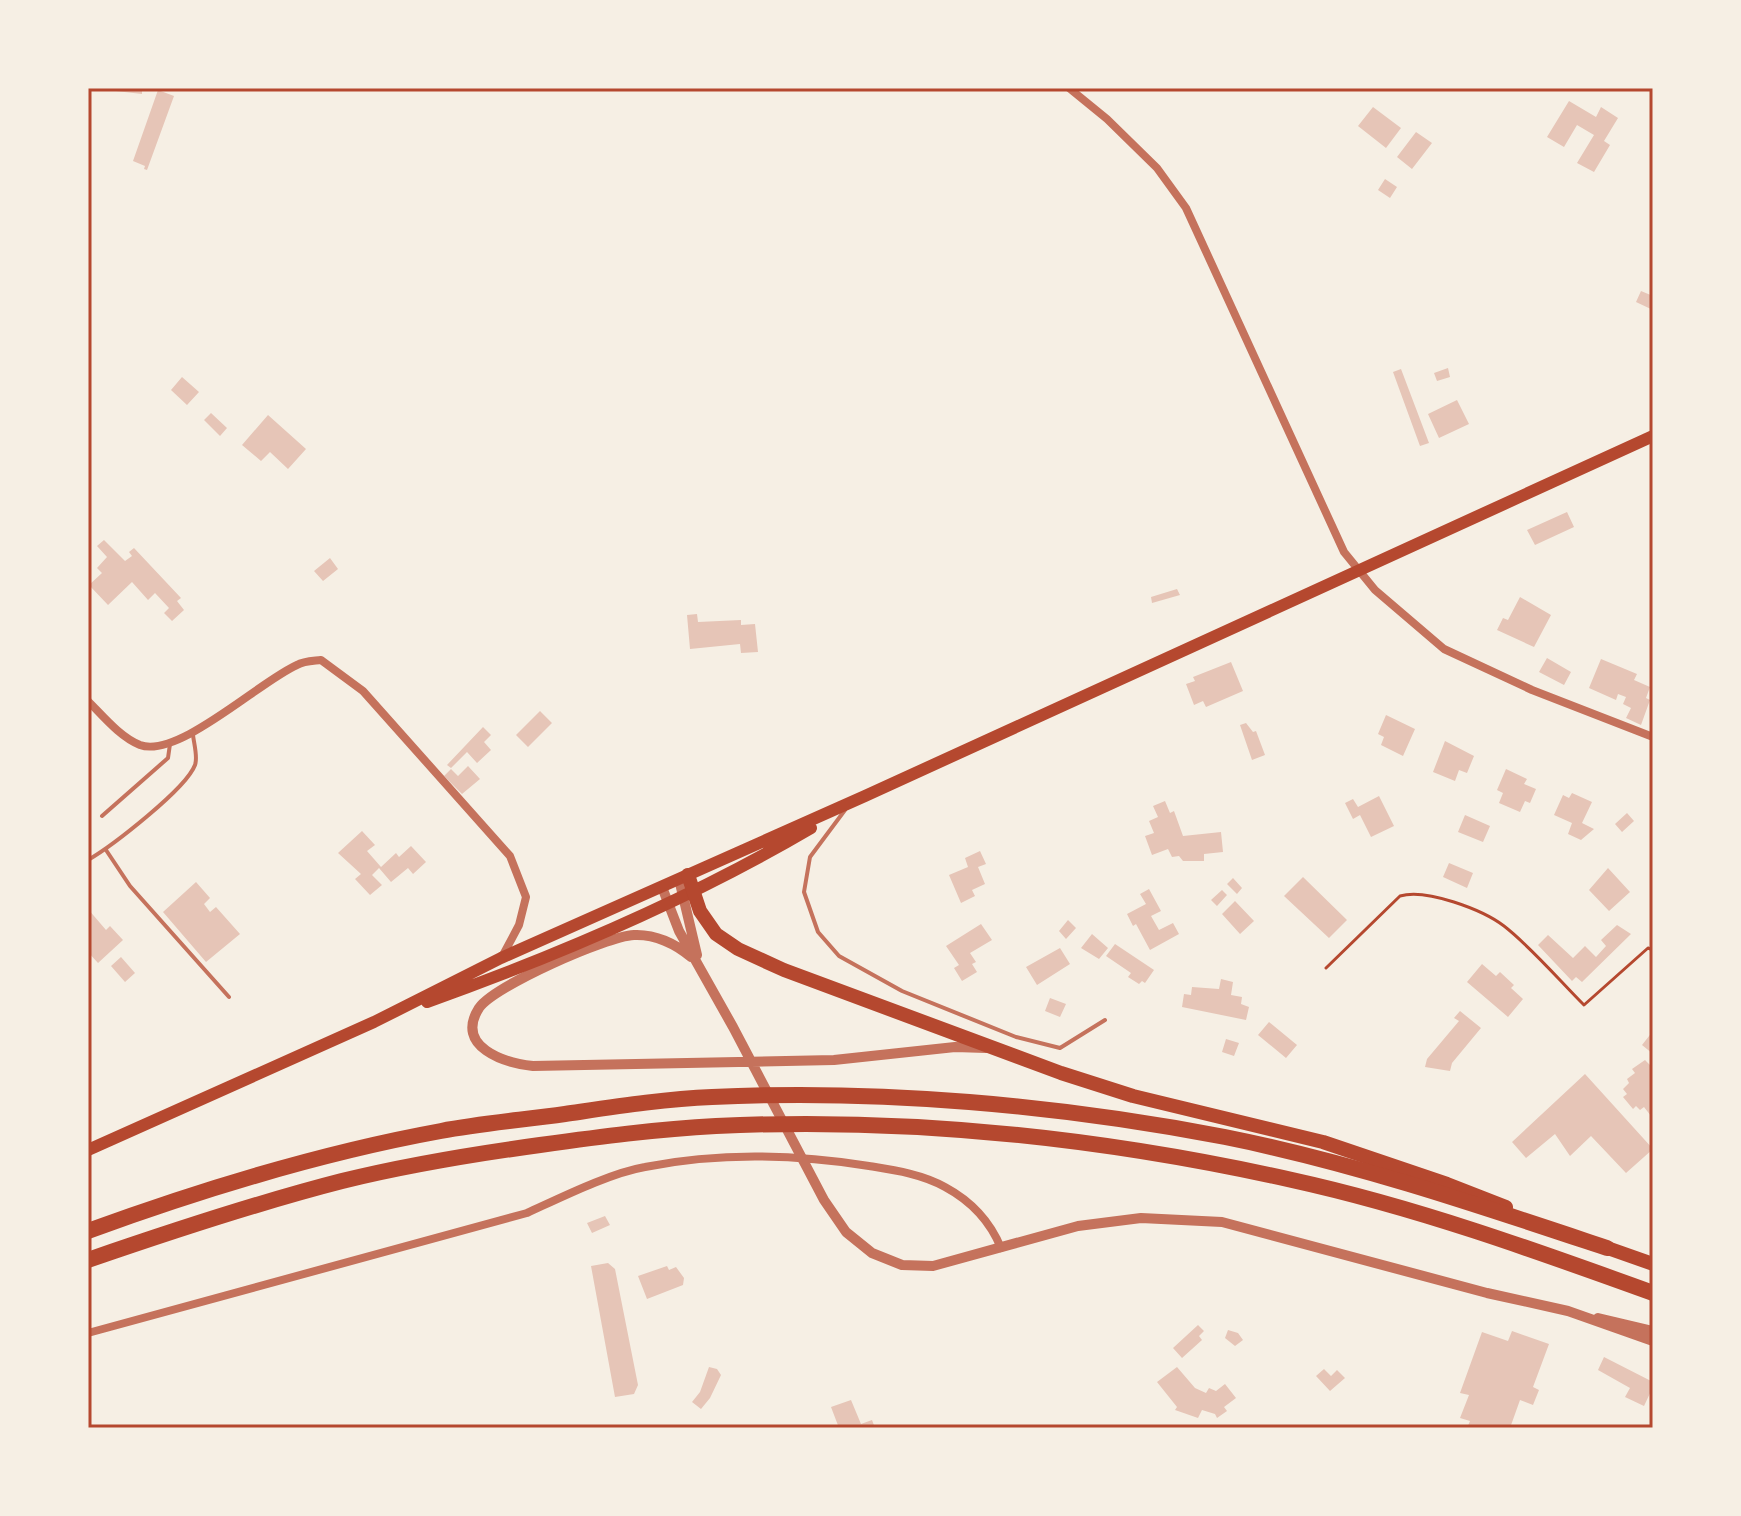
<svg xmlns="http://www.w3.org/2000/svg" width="1741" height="1516" font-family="Commissioner,sans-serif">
  <rect width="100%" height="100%" fill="#f6efe4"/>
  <path fill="#e6c5b7" d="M117 88H142V94L116 91Z
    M158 90 174 96 147 170 144 169 145 166 133 161Z
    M1569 101 1596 117 1601 107 1618 118 1604 141 1610 145 1594 172 1577 163 1594 135 1577 125 1564 147 1547 137Z
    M1373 107 1401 128 1386 148 1358 126Z
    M1416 132 1432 143 1412 169 1397 157Z
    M1385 179 1397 187 1390 198 1378 190Z
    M1641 291 1653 296V310L1636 302Z
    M1448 368 1450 377 1437 381 1434 373Z
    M1401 369 1429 443 1420 446 1393 372Z
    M182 377 199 392 187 405 171 390Z
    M1457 400 1469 424 1439 438 1428 414Z
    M211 413 227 428 220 436 204 420Z
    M268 415 306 449 288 469 270 452 261 461 242 445Z
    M1567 512 1574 527 1535 545 1527 530Z
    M104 540 125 561 132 556 129 552 134 548 181 598 177 601 184 610 172 621 164 613 169 608 155 593 148 600 132 582 108 605 89 585 102 573 97 568 107 557 97 546Z
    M330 558 338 569 323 581 314 571Z
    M1177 589 1180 595 1152 603 1151 597Z
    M1520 597 1551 615 1534 647 1497 630 1503 618 1508 620Z
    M697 614 698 622 741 620V625L755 624 758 652 741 653 740 644 690 649 687 615Z
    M1547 658 1571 672 1564 685 1539 672Z
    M1601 659 1637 674 1634 680 1650 687 1646 698 1650 700 1641 725 1626 718 1631 708 1623 704 1626 697 1618 694 1616 700 1589 688Z
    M1231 662 1243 691 1206 707 1203 701 1194 705 1186 684 1195 681 1193 677Z
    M540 711 552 723 528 747 516 735Z
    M1386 715 1415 729 1403 756 1381 745 1384 737 1378 734Z
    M1246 723 1253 732 1256 731 1265 755 1252 760 1240 725Z
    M483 727 491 735 484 742 491 750 477 763 467 752 451 768 447 765Z
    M1445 741 1474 756 1467 773 1459 770 1455 781 1433 772Z
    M468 766 480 779 462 794 444 776 451 769 458 776Z
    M1506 769 1527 779 1524 784 1536 789 1530 803 1525 801 1520 812 1499 803 1503 793 1497 790Z
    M1572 793 1592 802 1582 823 1594 829 1581 840 1568 834 1572 823 1554 815 1563 795 1569 798Z
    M1379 796 1394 826 1371 837 1360 815 1353 819 1345 803 1353 799 1358 807Z
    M1165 801 1170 813 1174 811 1183 836 1221 832 1223 852 1204 854V861H1183L1179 856 1172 857 1168 849 1152 855 1145 836 1154 833 1149 821 1158 817 1153 806Z
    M1627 813 1634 821 1622 832 1615 824Z
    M1465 815 1490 826 1483 842 1458 832Z
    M362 831 375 845 367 851 381 867 396 853 399 857 411 846 426 862 413 874 408 868 391 882 379 868 372 875 382 885 370 895 355 879 361 874 338 853Z
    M980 851 986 864 978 867 985 884 972 890 975 896 961 903 949 875 968 867 965 858Z
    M1449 863 1473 873 1467 888 1443 877Z
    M1608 868 1630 892 1609 911 1589 890Z
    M1303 877 1347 920 1329 938 1284 896Z
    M1233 878 1242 888 1237 894 1227 884Z
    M196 882 210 898 204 904 210 912 216 907 240 934 206 962 163 912Z
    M1149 889 1161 911 1151 916 1159 930 1173 923 1179 934 1150 950 1136 924 1133 926 1127 914 1146 904 1140 894Z
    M1222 890 1227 895 1217 906 1211 900Z
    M1235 901 1254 921 1240 934 1222 914Z
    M88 909 106 930 110 926 123 940 98 963 88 952Z
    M1068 920 1076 928 1066 939 1059 931Z
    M981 924 992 940 970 953 976 962 972 964 977 972 962 981 954 968 959 965 946 946Z
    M1617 925 1631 934 1582 982 1576 977 1572 981 1538 945 1548 935 1573 958 1585 946 1596 957 1606 946 1601 940Z
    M1092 934 1108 948 1099 959 1081 948Z
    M1115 944 1154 970 1145 983 1142 981 1139 984 1128 977 1131 973 1106 956Z
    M1060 948 1070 964 1037 985 1026 967Z
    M121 957 135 973 125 982 111 966Z
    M1482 964 1496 976 1500 972 1514 985 1511 988 1523 999 1508 1017 1467 982Z
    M1221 979 1233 982 1231 995 1242 997 1241 1004 1249 1007 1246 1020 1182 1007 1184 994 1191 995 1192 987 1219 989Z
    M1050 998 1066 1004 1060 1017 1045 1011Z
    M1460 1011 1481 1028 1452 1063 1450 1071 1425 1067 1427 1059 1459 1021 1454 1018Z
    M1269 1022 1297 1045 1286 1058 1258 1035Z
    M1653 1031V1054L1642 1045Z
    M1226 1039 1239 1043 1234 1056 1222 1052Z
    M1645 1060 1651 1066 1653 1065 1651 1116 1644 1107 1640 1110 1636 1106 1633 1109 1623 1097 1627 1094 1623 1089 1629 1083 1627 1079 1635 1073 1632 1069Z
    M1585 1074 1653 1149 1626 1173 1591 1136 1570 1156 1555 1134 1526 1158 1512 1142Z
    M605 1216 610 1225 592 1233 587 1223Z
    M608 1263 615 1269 638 1385 634 1394 615 1397 591 1266Z
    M667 1266 669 1270 676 1267 684 1278 683 1285 647 1299 638 1276Z
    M1198 1325 1204 1331 1199 1336 1202 1340 1182 1358 1173 1348Z
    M1228 1330 1238 1333 1243 1340 1235 1346 1225 1338Z
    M1512 1331 1549 1344 1533 1387 1539 1390 1533 1405 1520 1400 1510 1428H1467L1470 1421 1460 1418 1469 1395 1460 1393 1482 1332 1508 1341Z
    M1604 1357 1653 1382V1387L1644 1406 1625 1397 1630 1388 1598 1370Z
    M709 1367 717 1369 721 1375 710 1398 701 1409 692 1402 700 1392Z
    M1177 1367 1195 1388 1206 1393 1209 1388 1216 1391 1225 1384 1236 1398 1224 1407 1227 1411 1217 1418 1215 1414 1202 1410 1198 1418 1175 1410 1177 1407 1157 1382Z
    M1324 1369 1331 1376 1337 1370 1345 1378 1330 1391 1316 1376Z
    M851 1400 861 1424 872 1420 875 1428H839L831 1407Z"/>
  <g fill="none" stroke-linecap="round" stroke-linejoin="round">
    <path stroke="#b5482f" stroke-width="3" d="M1326 968 1400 896C1426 888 1483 910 1504 926 1530 946 1560 981 1584 1005L1648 948 1653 950"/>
    <path stroke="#c5725c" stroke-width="4" d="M845 810 810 857 804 892 818 932 839 956 902 991 1016 1037 1060 1048 1105 1020
      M102 816 168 758 170 744
      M106 850 130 886 229 997
      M88 860C112 846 186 789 195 765 198 757 194 744 193 735"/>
    <path stroke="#c5725c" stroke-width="8" d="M1069 88 1107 119 1157 168 1186 208 1333 528 1344 552 1375 590 1444 649 1532 690 1653 737
      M88 701C103 716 120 737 140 745 178 759 260 681 297 665 304 661 314 661 321 660L363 691 510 856 526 897 519 925 502 957
      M88 1333 527 1213C560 1198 610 1173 645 1167 720 1152 794 1154 869 1166 894 1170 922 1174 945 1187 971 1201 990 1221 1001 1248"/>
    <path stroke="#c5725c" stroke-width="10" d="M679 879 697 955
      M662 887 679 931 733 1027 824 1200 846 1232 872 1253 902 1265 933 1266 1078 1226 1141 1218 1222 1222 1487 1293 1568 1311 1653 1341
      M691 957C676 944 655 934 634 935 607 936 494 986 479 1008 454 1047 505 1063 533 1066L834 1060 955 1047 986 1048
      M1598 1318 1653 1331"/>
    <path stroke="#b5482f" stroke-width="12" d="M427 1002C559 955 690 899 811 828
      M88 1150 374 1022 501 958 865 796 1653 436"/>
    <path stroke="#b5482f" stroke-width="14" d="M688 875 700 911 716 934 738 949 784 970 1061 1073 1133 1096 1323 1142 1447 1184 1506 1207
      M1599 1245 1653 1264"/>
    <path stroke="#b5482f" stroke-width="16" d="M88 1231C203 1189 320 1153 441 1131 482 1123 523 1120 565 1114 613 1107 663 1099 712 1097 880 1089 1059 1105 1225 1137 1355 1163 1481 1206 1607 1248
      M88 1260C172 1231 256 1203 342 1181 407 1165 474 1154 540 1145 598 1137 657 1129 716 1126 909 1117 1104 1138 1292 1180 1415 1207 1534 1250 1653 1293"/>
  </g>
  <rect width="1741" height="1516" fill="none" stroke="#f6efe4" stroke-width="180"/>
  <rect x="90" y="90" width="1561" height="1336" fill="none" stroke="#b5482f" stroke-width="3"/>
</svg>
